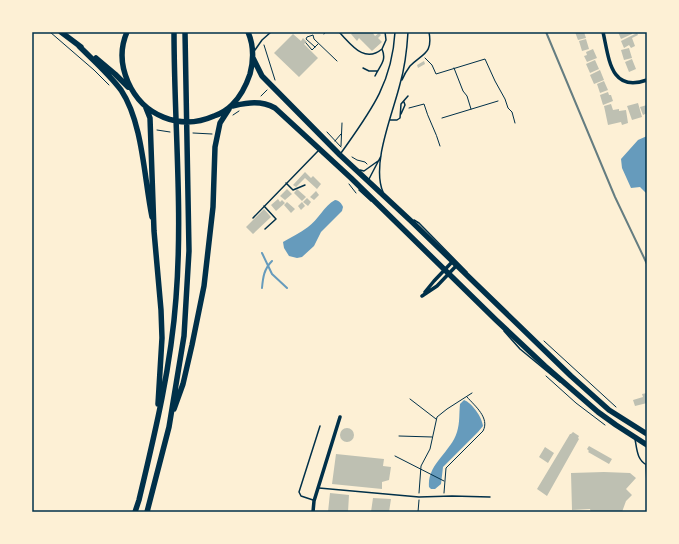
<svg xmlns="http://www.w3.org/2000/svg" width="679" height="544" font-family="Cabin,sans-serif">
  <rect width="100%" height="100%" fill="#fdf0d5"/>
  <path fill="#669bbc" d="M647 136V194L640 187 631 188 622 168 621 159 638 140Z
    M335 200C339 200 342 204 343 207L342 211 321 232 314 246 302 257 297 258 289 256 284 248 283 242C291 237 300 233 308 227 318 220 324 206 335 200Z
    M464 400C472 403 482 417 483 426L478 432 443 467 441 484 435 489H431L429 487C427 464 451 452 457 432 460 423 459 413 460 404Z"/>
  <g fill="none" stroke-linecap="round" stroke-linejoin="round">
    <path stroke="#669bbc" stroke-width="2" d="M262 253 272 274 287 288
      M262 288C263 277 264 269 272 261"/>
  </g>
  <path fill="#bec0b2" d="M353 32H372L375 36 379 33 381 35 378 38 382 42 372 51 359 38 357 41 351 34Z
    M575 32H584L586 38 578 40Z
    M618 32H632V34L621 39Z
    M637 33 638 35 632 38 635 46 631 48 629 45 624 48 621 41Z
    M293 34 301 41 303 38 307 42 304 44 318 58 299 77 274 53Z
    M586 39 589 49 582 51 579 41Z
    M629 48 632 58 624 60 621 50Z
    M593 49 597 58 587 62 584 56 587 55 586 52Z
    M632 59 636 69 629 72 625 62Z
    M595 60 599 69 590 73 586 64Z
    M424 61 425 64 418 68 417 65Z
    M600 70 604 80 594 84 590 75Z
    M604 81 608 90 600 93 597 84Z
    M608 92 609 95H611L613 101 603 105 600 95Z
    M638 103 642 117 632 120 627 106Z
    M611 104 613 110 619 109V111L626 110 628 123 622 125 621 122 608 125 604 106Z
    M647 105V113L643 115 640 107Z
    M305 172 311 178 313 176 321 184 317 189 305 178 296 187 293 185Z
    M287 189 292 194 285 200 280 196Z
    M297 189 306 197 302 201 294 193Z
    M316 191 319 195 314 200 310 197Z
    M307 198 311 202 308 206 303 202Z
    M278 199 280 202 282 200 285 203 276 211 271 205Z
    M287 202 295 209 291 213 284 205Z
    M302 202 305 206 301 210 298 206Z
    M264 209 271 217 253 234 246 227Z
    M647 393V403L635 406 633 400 643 397 642 394Z
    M340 435a7 7 0 1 1 14 0a7 7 0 1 1-14 0Z
    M573 432 579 436 578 438 579 439 547 496 537 489 570 434H571Z
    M589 446 612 459 609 464 588 452 589 451 587 449Z
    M545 447 554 453 548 463 539 457Z
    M336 454 384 459 383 466 391 467 389 480 382 482V489L332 484Z
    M604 472 630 473 636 478 626 489 632 495 626 501 622 512H591L590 509 572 510 571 473Z
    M330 493 349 495 348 512H328Z
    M373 498 391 499 389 512H371Z"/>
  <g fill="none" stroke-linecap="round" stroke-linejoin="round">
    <path stroke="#003049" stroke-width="1" d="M50 32 94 70 109 85
      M324 34 325 32
      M306 43 312 50 318 44
      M264 45 275 80
      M315 47 306 39 307 37 313 35 314 39 337 61
      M425 58 432 65 436 74 485 59 495 81 505 99 508 108 512 112 515 123
      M454 68 463 91 467 96 471 109
      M261 96 267 90
      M409 108 424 104C428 119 436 131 440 146
      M233 115 239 111
      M442 118 498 101
      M157 130 170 132
      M327 132 341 147
      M193 133 212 134
      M335 141 341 134
      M341 146 342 123
      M352 157 357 160 365 162 367 164
      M349 184 356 193
      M544 341 616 407
      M546 376 576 403 605 425
      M410 399 436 419
      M399 436 432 437
      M395 456 444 481
      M419 493 421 466 430 449 437 417 447 409 472 393
      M444 493 446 468 483 431C490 418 475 406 467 397
      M418 512 419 500"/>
    <path stroke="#003049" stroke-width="1.5" d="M339 32C351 44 364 64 382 49
      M255 50 262 40 271 32
      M363 68 369 71H377
      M375 76C380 65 387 61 382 49L386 40 385 32
      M402 80C404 75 407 70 410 66 423 53 433 54 429 32
      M401 114 405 105 404 102
      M390 120H397L400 118 401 104 408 96
      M341 153C370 112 392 84 395 32
      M360 170 364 171 378 161
      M369 179 381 156
      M286 183 293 190 305 185
      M359 190 371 201
      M383 192C371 164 393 113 400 84 405 67 407 49 408 32
      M264 206 276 219 265 229
      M253 218 318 151
      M414 220 419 223 467 272
      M504 331 520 349 560 382
      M635 439C637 450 637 460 647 465
      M646 465 647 483
      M319 488 419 497 452 496 490 497
      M313 500 301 496 299 492 320 426"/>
    <path stroke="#003049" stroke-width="3.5" d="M603 32C609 58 610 93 647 80
      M425 292 434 281 453 261
      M422 296 437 286 457 265
      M313 512 314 501 340 417"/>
    <path stroke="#003049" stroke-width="5.5" d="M61 32 81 47
      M127 32C120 48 121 66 128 82 143 116 180 131 214 116 220 114 227 110 232 105 241 96 246 86 250 74 254 59 254 46 248 32
      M79 46C93 60 109 74 121 90 143 123 144 178 152 217
      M96 58 115 74 128 87
      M253 58 262 76 340 155 411 221 571 376 609 410 647 434
      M232 106C247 103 260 100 275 108L351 178 496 320 545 366 598 412 616 425 647 445
      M146 108 150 118 154 231 161 310 162 338 158 404
      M174 409 183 384 192 345 204 286 213 207 215 147 220 123 229 109
      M135 512 139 500C155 433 171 367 176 298 183 210 174 121 174 32
      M147 512 169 427 184 336 189 251 185 32"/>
    <path stroke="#657d81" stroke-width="2" d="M546 32 615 197 647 264"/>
  </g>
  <rect width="679" height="544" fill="none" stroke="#fdf0d5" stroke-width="66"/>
  <rect x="33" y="33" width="613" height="478" fill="none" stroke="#003049" stroke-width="1.5"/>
</svg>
